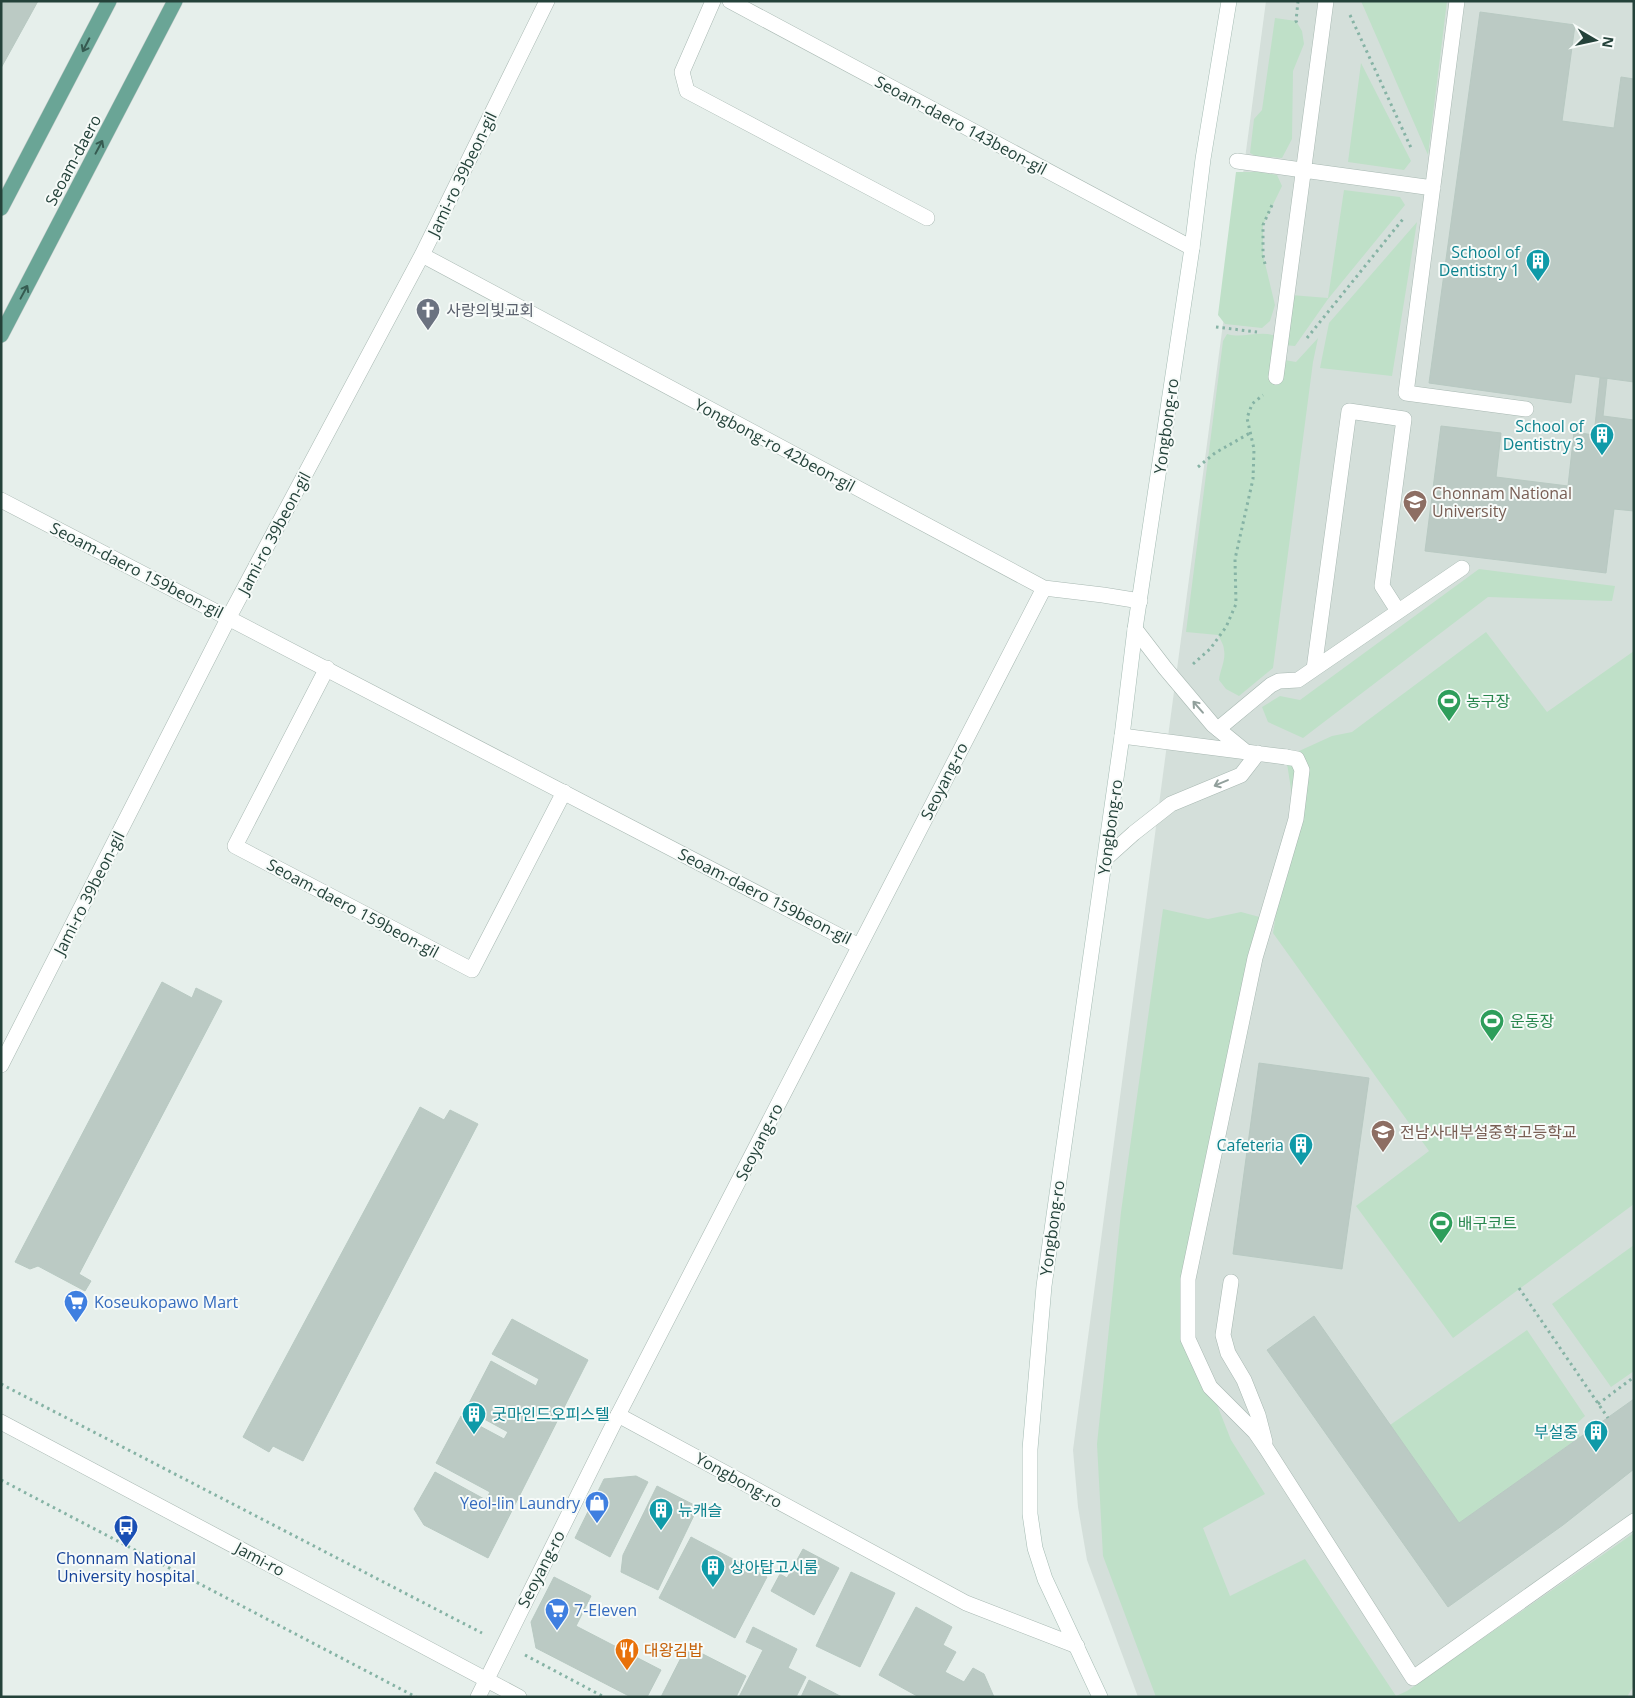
<svg xmlns="http://www.w3.org/2000/svg" width="1635" height="1698" font-family="'Open Sans','Noto Sans KR',sans-serif">
  <rect width="100%" height="100%" fill="#e6efeb"/>
  <path fill="#d4dfda" d="M1266 1H1634V1697H1138L1087 1560 1078 1507 1073 1450Z"/>
  <path fill="#bfe0c8" d="M1361 1H1447L1428 155Z
    M1275 18 1296 21 1302 31 1304 44 1293 71 1292 139 1282 158 1255 156 1250 153 1254 119 1262 110Z
    M1361 63 1411 161 1404 170 1348 162Z
    M1236 172H1259L1277 175 1282 186 1263 225V255L1275 305 1270 321 1262 328 1225 324 1218 315Z
    M1344 190 1400 197 1405 205 1328 299 1295 346 1284 345 1291 295 1328 298Z
    M1417 222 1392 376 1320 368 1329 323Z
    M1227 334C1242 339 1260 330 1276 336L1273 358 1296 362 1318 338 1313 362 1273 668 1239 696 1226 689 1219 680C1220 670 1226 660 1224 650 1224 645 1220 639 1218 635L1186 632 1223 341Z
    M1479 569 1615 586 1612 601 1488 597 1303 738 1268 722 1262 707 1280 696 1300 700Z
    M1486 632 1547 712 1634 651V1204L1453 1338 1356 1206 1429 1151 1273 933 1293 802 1286 757 1332 736 1352 732Z
    M1163 909 1208 919 1241 912 1267 919 1188 1279V1339L1210 1387 1231 1440 1265 1494 1203 1528 1230 1596 1305 1559 1396 1696 1407 1691 1634 1533V1685L1627 1697H1156L1103 1556 1097 1444 1121 1212Z
    M1634 1245V1371L1611 1387 1552 1304Z
    M1527 1330 1585 1416 1574 1426 1580 1437 1459 1523 1390 1425Z"/>
  <path fill="#bbcac4" stroke="#b8c9c2" d="M1 1H38L1 68Z
    M1480 12 1575 25 1562 121 1614 128 1621 77 1634 79V382L1575 374 1571 403 1429 383Z
    M1600 378H1607L1603 416 1634 420V511L1614 509 1606 573 1425 551 1441 426 1501 433 1496 477 1568 486 1574 432 1594 435Z
    M162 982 192 998 196 988 222 1001 79 1274 91 1281 85 1291 38 1266 30 1269 15 1262Z
    M1259 1063 1369 1078 1342 1269 1233 1254Z
    M420 1107 444 1120 450 1110 478 1124 303 1461 273 1446 269 1452 243 1437Z
    M1314 1316 1459 1523 1634 1399V1469L1563 1525 1448 1607 1267 1350Z
    M512 1319 588 1360 488 1558 424 1525 414 1509 435 1472 486 1500 490 1492 436 1463 461 1416 504 1439 508 1432 466 1409 491 1361 536 1386 539 1379 492 1354Z
    M636 1476 648 1482 610 1557 575 1538 604 1479Z
    M657 1486 698 1507 658 1590 621 1572 623 1555Z
    M691 1537 767 1577 735 1638 659 1598Z
    M803 1549 839 1568 814 1615 771 1591 780 1574 787 1578Z
    M851 1572 895 1593 860 1667 816 1646Z
    M554 1577 591 1596 576 1626 661 1670 647 1697H631L536 1648 531 1622Z
    M916 1607 952 1627 943 1645 956 1652 945 1672 964 1682 973 1668 984 1674 994 1697H919L879 1675Z
    M753 1627 797 1649 788 1668 806 1677 796 1697H739L763 1650 746 1642Z
    M687 1646 746 1676 736 1697H661Z
    M809 1680 842 1697H801Z"/>
  <g fill="none" stroke-linecap="round" stroke-linejoin="round">
    <defs>
      <path id="service" d="M713 1 682 72 687 91 927 218
        M1457 1 1406 393 1526 409
        M1237 161 1433 188
        M1276 377 1326 1
        M327 668 235 846 472 970 564 792
        M1314 669 1462 568
        M1218 729 1271 685 1279 681 1298 680 1314 669 1349 411 1404 419 1382 586 1398 611
        M1286 757 1297 759 1302 770 1296 819 1255 958 1188 1279V1339L1210 1387 1255 1432 1266 1448 1413 1678 1634 1521
        M1231 1282 1223 1335 1228 1353 1244 1380 1258 1415 1265 1442
        M618 1415 966 1603 1077 1646"/>
      <path id="minor" d="M730 1 1192 248
        M422 255 1044 588 1103 595 1140 601
        M1 500 859 946
        M1135 629 1165 668 1213 725 1246 752
        M1122 736 1286 757
        M1105 859 1134 833 1171 804 1241 775 1258 753
        M1 1065 229 617 422 255 547 1
        M478 1697 618 1415 1044 588"/>
      <path id="tertiary" d="M1 1422 519 1697"/>
      <path id="secondary" d="M1100 1697 1045 1579 1035 1548 1030 1514V1449L1044 1286 1122 736 1135 629 1192 248 1203 159 1229 1"/>
      <path id="primary" d="M1 208 109 1
        M1 335 175 1"/>
    </defs>
    <use href="#service" stroke="#a8b8b2" stroke-width="16"/>
    <use href="#minor" stroke="#a8b8b2" stroke-width="16"/>
    <use href="#tertiary" stroke="#a8b8b2" stroke-width="16"/>
    <use href="#secondary" stroke="#a4bbb3" stroke-width="16"/>
    <use href="#primary" stroke="#c2cac8" stroke-width="16"/>
    <path stroke="#86b3a5" stroke-width="3" stroke-dasharray="2.5 4" stroke-linecap="butt" d="M1298 1 1296 21 1298 25
      M1350 15 1412 150
      M1265 264 1263 255V225L1272 205
      M1216 327 1257 332
      M1307 338 1403 219
      M1198 467 1215 453 1250 433
      M1193 664 1210 649 1226 627 1236 604 1235 559 1253 479 1254 449 1247 418 1252 404 1263 395
      M1519 1288 1608 1418
      M1 1384 482 1633
      M1598 1404 1634 1377
      M1 1480 416 1697
      M525 1655 604 1697"/>
    <use href="#service" stroke="#fff" stroke-width="15"/>
    <use href="#minor" stroke="#fff" stroke-width="15"/>
    <use href="#tertiary" stroke="#fff" stroke-width="15"/>
    <use href="#secondary" stroke="#fff" stroke-width="15"/>
    <use href="#primary" stroke="#6aa596" stroke-width="15"/>
  </g>
  <defs><path id="oneway-shaft" d="M-6 0H5M1.5-3L5.5 0L1.5 3" fill="none" stroke-width="1.6" stroke-linecap="round" stroke-linejoin="round" transform="scale(1.25)"/></defs>
  <g stroke="#365b51">
    <use href="#oneway-shaft" transform="translate(86 45) rotate(117)"/>
    <use href="#oneway-shaft" transform="translate(99 147) rotate(-62)"/>
    <use href="#oneway-shaft" transform="translate(24 292) rotate(-62)"/>
  </g>
  <g stroke="#92a09c">
    <use href="#oneway-shaft" transform="translate(1198 707) rotate(-131)"/>
    <use href="#oneway-shaft" transform="translate(1221 783) rotate(157)"/>
  </g>
  <defs>
    <symbol id="building-pin" viewBox="-11 -11 22 30"><path d="M0 17L-7.5 6A9.5 9.5 0 1 1 7.5 6Z" fill="#0f9aa8" stroke="#f7fbf9"/><path d="M-4-6H4V6H1V3H-1V6H-4ZM-2.5-4.3h1.7v1.8h-1.7ZM.8-4.3h1.7v1.8H.8ZM-2.5-1h1.7V.8h-1.7ZM.8-1h1.7V.8H.8Z" fill="#fff"/></symbol>
    <symbol id="church-pin" viewBox="-11 -11 22 30"><path d="M0 17L-7.5 6A9.5 9.5 0 1 1 7.5 6Z" fill="#6b7280" stroke="#f7fbf9"/><path d="M-1.2-6h2.4v3.5h3.3v2.4h-3.3V6h-2.4V-.1h-3.3v-2.4h3.3Z" fill="#fff"/></symbol>
    <symbol id="university-pin" viewBox="-11 -11 22 30"><path d="M0 17L-7.5 6A9.5 9.5 0 1 1 7.5 6Z" fill="#8d6e63" stroke="#f7fbf9"/><path d="M0-5L7-2L0 1L-7-2ZM-4 1L0 2.5L4 1V4Q0 6-4 4Z" fill="#fff"/></symbol>
    <symbol id="stadium-pin" viewBox="-11 -11 22 30"><path d="M0 17L-7.5 6A9.5 9.5 0 1 1 7.5 6Z" fill="#2e9e5b" stroke="#f7fbf9"/><path d="M0-5a6.5 5 0 1 0 0 10a6.5 5 0 1 0 0-10ZM-3.5-1.8h7v3.6h-7Z" fill="#fff"/></symbol>
    <symbol id="school-pin" viewBox="-11 -11 22 30"><path d="M0 17L-7.5 6A9.5 9.5 0 1 1 7.5 6Z" fill="#8d6e63" stroke="#f7fbf9"/><path d="M0-5L7-2L0 1L-7-2ZM-4 1L0 2.5L4 1V4Q0 6-4 4Z" fill="#fff"/></symbol>
    <symbol id="supermarket-pin" viewBox="-11 -11 22 30"><path d="M0 17L-7.5 6A9.5 9.5 0 1 1 7.5 6Z" fill="#3f7fe0" stroke="#f7fbf9"/><path d="M-6-5.5h2.5l.6 2H6L4.5 2H-2.5L-4.4-4H-6ZM-1.5 3.2a1.3 1.3 0 1 0 .1 0ZM3 3.2a1.3 1.3 0 1 0 .1 0Z" fill="#fff"/></symbol>
    <symbol id="shop-pin" viewBox="-11 -11 22 30"><path d="M0 17L-7.5 6A9.5 9.5 0 1 1 7.5 6Z" fill="#3f7fe0" stroke="#f7fbf9"/><path d="M-5-2.5h2.3a2.7 3.5 0 0 1 5.4 0H5L5.5 6h-11ZM-1.5-2.5h3a1.5 2.3 0 0 0-3 0Z" fill="#fff"/></symbol>
    <symbol id="bus-pin" viewBox="-11 -11 22 30"><path d="M0 17L-7.5 6A9.5 9.5 0 1 1 7.5 6Z" fill="#1a4fb4" stroke="#f7fbf9"/><path d="M-5-6H5V4H4V6H2V4H-2V6H-4V4H-5ZM-3.5-4V0h7V-4ZM-3.5 1.2v1.5H-2V1.2ZM2 1.2v1.5H3.5V1.2Z" fill="#fff"/></symbol>
    <symbol id="restaurant-pin" viewBox="-11 -11 22 30"><path d="M0 17L-7.5 6A9.5 9.5 0 1 1 7.5 6Z" fill="#e8710a" stroke="#f7fbf9"/><path d="M-5-6h1v4h1v-4h1v4h1v-4h1v5L-1.5 .5V6h-2V.5L-5-1ZM5-6V6H3V1.5H1.5Q1.5-4 5-6Z" fill="#fff"/></symbol>
  </defs>
  <g fill-rule="evenodd">
    <use href="#building-pin" x="1524" y="247" width="28" height="38"/>
    <use href="#church-pin" x="414" y="296" width="28" height="38"/>
    <use href="#building-pin" x="1588" y="421" width="28" height="38"/>
    <use href="#university-pin" x="1401" y="488" width="28" height="38"/>
    <use href="#stadium-pin" x="1435" y="687" width="28" height="38"/>
    <use href="#stadium-pin" x="1478" y="1007" width="28" height="38"/>
    <use href="#school-pin" x="1369" y="1118" width="28" height="38"/>
    <use href="#building-pin" x="1287" y="1131" width="28" height="38"/>
    <use href="#stadium-pin" x="1427" y="1209" width="28" height="38"/>
    <use href="#supermarket-pin" x="62" y="1288" width="28" height="38"/>
    <use href="#building-pin" x="460" y="1400" width="28" height="38"/>
    <use href="#building-pin" x="1582" y="1418" width="28" height="38"/>
    <use href="#shop-pin" x="583" y="1489" width="28" height="38"/>
    <use href="#building-pin" x="647" y="1496" width="28" height="38"/>
    <use href="#bus-pin" x="112" y="1513" width="28" height="38"/>
    <use href="#building-pin" x="699" y="1553" width="28" height="38"/>
    <use href="#supermarket-pin" x="543" y="1596" width="28" height="38"/>
    <use href="#restaurant-pin" x="613" y="1636" width="28" height="38"/>
  </g>
  <g text-anchor="middle" dominant-baseline="central" stroke-width="4" stroke-linejoin="round" paint-order="stroke">
    <g font-size="16" fill="#24423a" stroke="#f7fbf9">
      <text transform="translate(961 125) rotate(28)">Seoam-daero 143beon-gil</text>
      <text transform="translate(73 160) rotate(-62)">Seoam-daero</text>
      <text transform="translate(462 174) rotate(-64)">Jami-ro 39beon-gil</text>
      <text transform="translate(1166 426) rotate(-82)">Yongbong-ro</text>
      <text transform="translate(775 445) rotate(28)">Yongbong-ro 42beon-gil</text>
      <text transform="translate(274 533) rotate(-62)">Jami-ro 39beon-gil</text>
      <text transform="translate(137 570) rotate(27)">Seoam-daero 159beon-gil</text>
      <text transform="translate(944 781) rotate(-63)">Seoyang-ro</text>
      <text transform="translate(1110 827) rotate(-82)">Yongbong-ro</text>
      <text transform="translate(89 893) rotate(-63)">Jami-ro 39beon-gil</text>
      <text transform="translate(765 896) rotate(27)">Seoam-daero 159beon-gil</text>
      <text transform="translate(353 908) rotate(28)">Seoam-daero 159beon-gil</text>
      <text transform="translate(759 1142) rotate(-63)">Seoyang-ro</text>
      <text transform="translate(1052 1228) rotate(-82)">Yongbong-ro</text>
      <text transform="translate(739 1480) rotate(29)">Yongbong-ro</text>
      <text transform="translate(260 1559) rotate(28)">Jami-ro</text>
      <text transform="translate(541 1569) rotate(-63)">Seoyang-ro</text>
    </g>
    <g font-size="16" fill="#0d838f" stroke="#f7fbf9" text-anchor="end">
      <text x="1520" y="252">School of<tspan x="1520" dy="18">Dentistry 1</tspan></text>
      <text x="1584" y="426">School of<tspan x="1584" dy="18">Dentistry 3</tspan></text>
      <text x="1284" y="1145">Cafeteria</text>
      <text x="492" y="1414" text-anchor="start">굿마인드오피스텔</text>
      <text x="1578" y="1432">부설중</text>
      <text x="678" y="1510" text-anchor="start">뉴캐슬</text>
      <text x="730" y="1567" text-anchor="start">상아탑고시룸</text>
    </g>
    <g font-size="16" fill="#5b616d" stroke="#f7fbf9" text-anchor="start">
      <text x="446" y="310">사랑의빛교회</text>
    </g>
    <g font-size="16" fill="#785e54" stroke="#f7fbf9" text-anchor="start">
      <text x="1432" y="493">Chonnam National<tspan x="1432" dy="18">University</tspan></text>
      <text x="1400" y="1132">전남사대부설중학고등학교</text>
    </g>
    <g font-size="16" fill="#27864d" stroke="#f7fbf9" text-anchor="start">
      <text x="1466" y="701">농구장</text>
      <text x="1510" y="1021">운동장</text>
      <text x="1458" y="1223">배구코트</text>
    </g>
    <g font-size="16" fill="#366cbe" stroke="#f7fbf9" text-anchor="start">
      <text x="94" y="1302">Koseukopawo Mart</text>
      <text x="580" y="1503" text-anchor="end">Yeol-lin Laundry</text>
      <text x="574" y="1610">7-Eleven</text>
    </g>
    <g font-size="16" fill="#164399" stroke="#f7fbf9">
      <text x="126" y="1558">Chonnam National<tspan x="126" dy="18">University hospital</tspan></text>
    </g>
    <g font-size="16" fill="#c56008" stroke="#f7fbf9" text-anchor="start">
      <text x="644" y="1650">대왕김밥</text>
    </g>
  </g>
  <rect width="1635" height="1698" fill="none" stroke="#24423a" stroke-width="5"/>
  <g transform="translate(1595 40) rotate(99)" stroke="#f7fbf9" stroke-width="4" paint-order="stroke">
  <path d="M0-4L9 19L0 12L-9 19Z" fill="#24423a"/>
  <text y="-8" font-size="14" font-weight="bold" text-anchor="middle" fill="#24423a">N</text>
  </g>
</svg>
